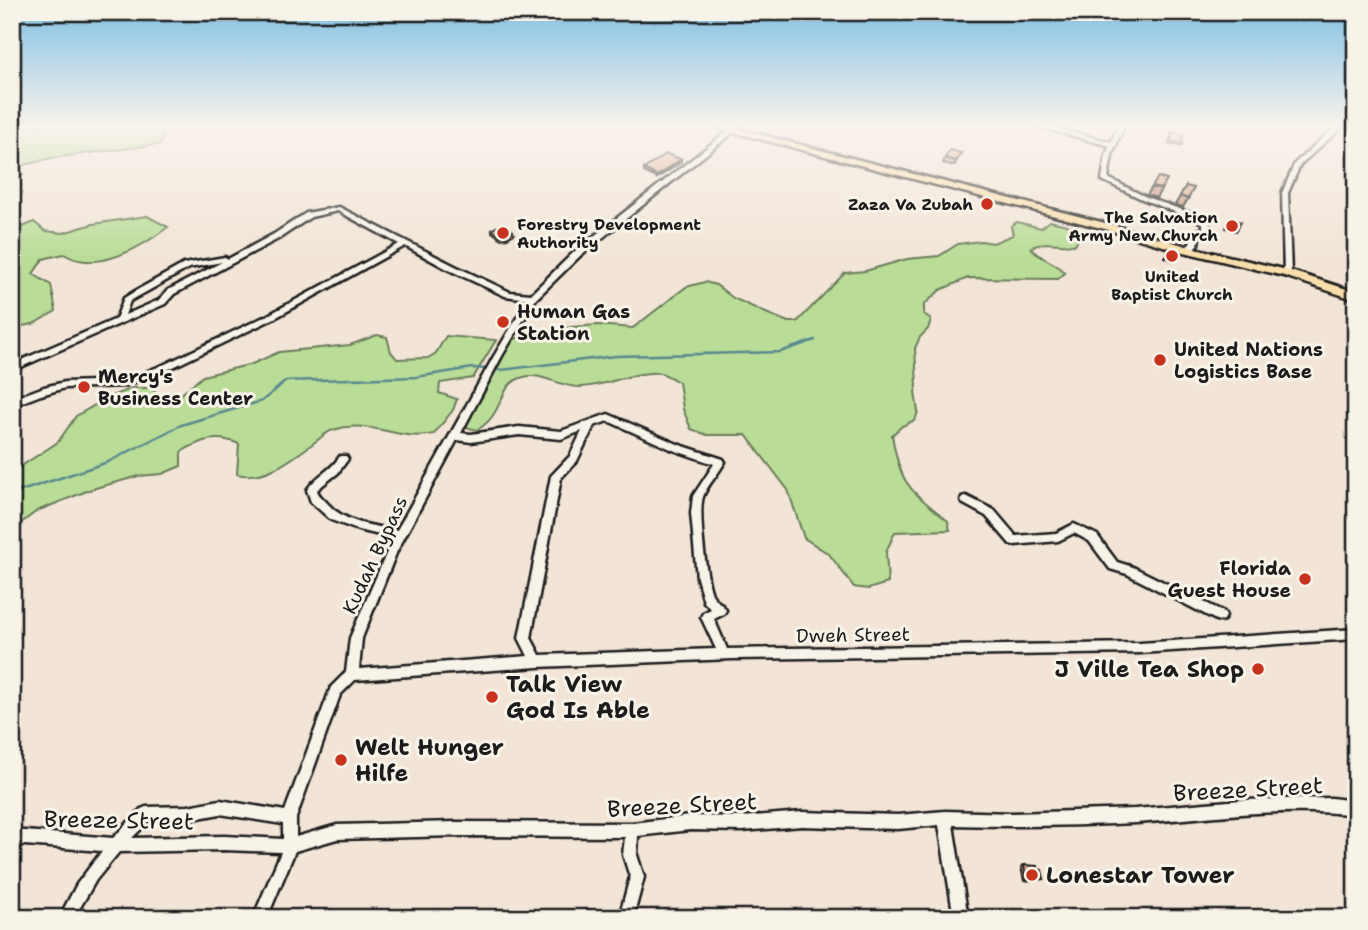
<svg xmlns="http://www.w3.org/2000/svg" width="1368" height="930" font-family="'Shantell Sans',sans-serif">
  <rect width="100%" height="100%" fill="#f2e5d7"/>
  <filter id="ink" filterUnits="userSpaceOnUse"><feTurbulence type="fractalNoise" baseFrequency=".0143" numOctaves="2"/><feDisplacementMap in="SourceGraphic" scale="14" xChannelSelector="R" yChannelSelector="G"/><feConvolveMatrix kernelMatrix="1 2 1 2 8 2 1 2 1" color-interpolation-filters="sRGB"/></filter>
  <g filter="url(#ink)">
    <path fill="#b9dd97" stroke="#6a7c5a" stroke-width="2" d="M12 126H164L161 144 51 158 21 166 23 174 12 182Z
      M147 216 168 227C141 248 96 274 64 254L43 259 33 274 51 285 56 311 33 324 12 328V232L34 222 45 231 63 233 93 224Z
      M1050 221 1079 228 1077 242 1074 245 1045 243 1031 247C1039 260 1056 261 1065 273L1058 279 968 278 940 290 924 305V314L931 320 928 329 920 337 915 348 917 386 915 392 918 412 915 420 902 426 892 435C901 488 909 488 948 521L950 530 895 532 886 552 888 583 868 589 854 587 829 554 804 538 788 490 746 435H707L691 429 683 409 679 382C674 380 666 374 660 373 636 370 605 387 579 387 557 387 538 368 516 380 499 389 503 415 477 430L466 427 465 419 510 341 525 335 572 327 597 325 633 328 686 287 705 282 716 285 733 298 766 313 788 322H797L845 273 865 271 907 259 939 256 958 244 981 241 993 243 1013 235 1011 226 1017 222 1041 228Z
      M377 335 387 337 391 352 397 359 428 358 436 353 446 336 496 340 473 378 440 383 439 393 457 399 453 410 434 434C396 442 372 418 333 430 326 432 321 438 315 442 293 458 266 481 237 474L239 444C216 434 201 440 181 452V466L162 474 139 476 92 489 37 511 12 530V472L58 442 76 416 109 397 133 388H152L158 396H179L203 376 252 364 279 352 350 345Z"/>
    <g fill="none" stroke-linecap="round" stroke-linejoin="round">
      <path stroke="#59898f" stroke-width="2.5" d="M12 494 108 462 181 425 262 401 286 381 416 377 473 368 501 370 616 356 780 352 815 340"/>
      <defs>
        <path id="minor" d="M734 126H741L581 255 536 299 502 356 461 433 471 434 519 427 561 431 608 414 680 445 723 459 725 462 723 465C718 474 706 487 703 497 698 511 706 579 712 594 715 600 722 604 726 610L724 614 714 619 727 649 1140 643 1356 629V639L1140 653 732 659 537 667 355 680 340 695 296 818V837L337 825 456 822 632 823 690 816 742 817 802 812 898 815 945 811 1013 813 1135 809 1241 800 1331 798 1356 801V815C1283 806 1209 818 1136 823 1075 826 1014 827 953 825L968 918H954L939 825 898 829 802 826 742 831 690 830 638 836 637 855 644 877 633 918H619L630 877 623 855 625 837 456 836 337 839 295 851 267 918H253L281 852 224 850 119 852 96 880 74 918H59L77 884 102 851 12 844V830L113 838 141 809 146 807 188 806 220 800 285 811 331 687 346 672 350 638 393 538 358 530 331 520 311 502 307 490C315 476 331 471 340 456H346L348 459 338 473 319 488 317 490C319 497 323 498 328 504 345 523 373 526 397 530L494 356 528 299 505 296 449 270 405 246 273 319 169 369 125 386 65 388 41 395 12 406V399L44 387 65 382 125 380 163 365 268 315 399 244 338 211 311 217 280 238 174 294 165 304 12 371V364L116 319 124 298 137 290 184 264 225 257 228 259 274 234 306 213 339 207 455 266 510 292 531 294 575 251ZM222 262 168 290 159 300 125 315 130 301 189 268ZM608 421 673 450 714 464 693 496 691 513 697 578 704 602 711 609 703 613 701 617 716 649 540 655 531 638 561 478 577 461 594 426ZM582 431 570 456 551 476 519 638 528 656 359 669 362 638 397 551 457 440 471 442 519 435 561 439ZM220 814 283 824V839L224 836 132 838 149 821 188 820Z
          M1036 126H1048L1111 142 1118 126H1124L1112 155 1108 178 1146 197 1210 220V229L1200 233 1198 244 1191 252H1185L1184 250 1190 243 1193 232 1203 228V223L1142 199 1102 180 1106 155 1110 146Z
          M1336 126H1343L1300 165 1288 193 1291 273 1290 275H1284L1282 193 1295 163Z
          M966 496 994 510 1016 536 1056 533 1074 524 1097 535 1117 562 1133 567 1224 612 1226 616 1224 620 1220 621 1216 620 1127 574 1110 569 1089 541 1074 533 1058 541 1014 545 1010 544 986 516 962 503 961 500 962 497Z"/>
        <path id="highway" d="M710 126H727L1113 225 1190 247 1291 271 1356 292V300L1284 276 1184 252 1105 229Z"/>
      </defs>
      <use href="#minor" stroke="#1c1c1c" stroke-width="5"/>
      <use href="#highway" stroke="#1c1c1c" stroke-width="5"/>
      <use href="#minor" fill="#f7f3e8" fill-rule="evenodd"/>
      <use href="#highway" fill="#f8deab" fill-rule="evenodd"/>
    </g>
    <path fill="#bf947d" stroke="#1c1c1c" stroke-width="2" d="M1172 132 1182 144 1181 146 1169 144Z
      M961 153 954 166 943 163 945 158Z
      M681 159V162L657 178 644 172V169Z
      M1186 186 1188 199 1183 207 1175 205Z
      M1152 187 1162 188 1156 198 1147 195Z
      M1230 219 1238 228 1236 231 1226 228Z
      M492 229 514 234 507 238 501 239 492 232Z
      M1171 249 1180 252 1174 261 1165 257Z
      M1024 865 1037 869 1044 879 1024 881 1021 867Z"/>
    <path fill="#9b7866" stroke="#1c1c1c" stroke-width="2" d="M681 159V162L657 178V176Z
      M513 231 514 234 507 238 506 236Z"/>
    <path fill="#deac91" stroke="#1c1c1c" stroke-width="2" d="M1172 132 1183 134 1182 144 1171 141Z
      M950 150 961 153 956 161 945 158Z
      M666 154 681 159 657 176 644 169Z
      M1158 177 1167 180 1160 189 1152 187Z
      M1186 186 1194 188 1188 199 1180 196Z
      M1230 219 1241 222 1238 228 1228 225Z
      M503 224 513 231 506 236H500L492 229Z
      M1171 249 1180 252 1176 258 1167 255Z
      M1024 865 1037 866V869L1042 870 1044 879 1026 880Z"/>
  </g>
  <linearGradient id="sky" x2="0" y2="1"><stop stop-color="#7fc0e3"/><stop offset="0.49" stop-color="#f9f3ed"/><stop offset="1" stop-color="#f9f3ed" stop-opacity="0"/></linearGradient>
  <rect width="1368" height="257" fill="url(#sky)"/>
  <g fill="#c8321e" stroke="#f7f3e8" stroke-width="2.5">
    <circle cx="987" cy="204" r="7"/>
    <circle cx="1232" cy="226" r="7"/>
    <circle cx="503" cy="233" r="7"/>
    <circle cx="1172" cy="256" r="7"/>
    <circle cx="503" cy="322" r="7"/>
    <circle cx="1160" cy="360" r="7"/>
    <circle cx="84" cy="387" r="7"/>
    <circle cx="1305" cy="579" r="7"/>
    <circle cx="1258" cy="669" r="7"/>
    <circle cx="492" cy="697" r="7"/>
    <circle cx="341" cy="760" r="7"/>
    <circle cx="1032" cy="875" r="7"/>
  </g>
  <g text-anchor="middle" dominant-baseline="central" stroke-width="6" stroke-linejoin="round" paint-order="stroke">
    <g font-size="16" font-weight="bold" fill="#1c1c1c" stroke="#f7f3e8" text-anchor="end">
      <text x="973" y="204">Zaza Va Zubah</text>
      <text x="1218" y="217">The Salvation<tspan x="1218" dy="18">Army New Church</tspan></text>
      <text x="517" y="224" text-anchor="start">Forestry Development<tspan x="517" dy="18">Authority</tspan></text>
      <text x="1172" y="276" text-anchor="middle">United<tspan x="1172" dy="18">Baptist Church</tspan></text>
    </g>
    <g font-size="19" font-weight="bold" fill="#1c1c1c" stroke="#f7f3e8" text-anchor="start">
      <text x="517" y="311">Human Gas<tspan x="517" dy="22">Station</tspan></text>
      <text x="1174" y="349">United Nations<tspan x="1174" dy="22">Logistics Base</tspan></text>
      <text x="98" y="376">Mercy's<tspan x="98" dy="22">Business Center</tspan></text>
      <text x="1291" y="568" text-anchor="end">Florida<tspan x="1291" dy="22">Guest House</tspan></text>
    </g>
    <g font-size="19" fill="#1c1c1c" stroke="#f7f3e8">
      <text transform="translate(375 555) rotate(-65)">Kudah Bypass</text>
      <text transform="translate(853 635) rotate(-1)">Dweh Street</text>
    </g>
    <g font-size="23" font-weight="bold" fill="#1c1c1c" stroke="#f7f3e8" text-anchor="start">
      <text x="1244" y="669" text-anchor="end">J Ville Tea Shop</text>
      <text x="506" y="684">Talk View<tspan x="506" dy="26">God Is Able</tspan></text>
      <text x="355" y="747">Welt Hunger<tspan x="355" dy="26">Hilfe</tspan></text>
      <text x="1046" y="875">Lonestar Tower</text>
    </g>
    <g font-size="23" fill="#1c1c1c" stroke="#f7f3e8">
      <text transform="translate(1248 789) rotate(-3)">Breeze Street</text>
      <text transform="translate(682 805) rotate(-3)">Breeze Street</text>
      <text transform="translate(119 820) rotate(1)">Breeze Street</text>
    </g>
  </g>
  <rect width="1368" height="930" fill="none" stroke="#f7f3e8" stroke-width="42"/>
  <rect x="21" y="21" width="1326" height="888" fill="none" stroke="#1c1c1c" stroke-width="2.5" filter="url(#ink)"/>
</svg>
